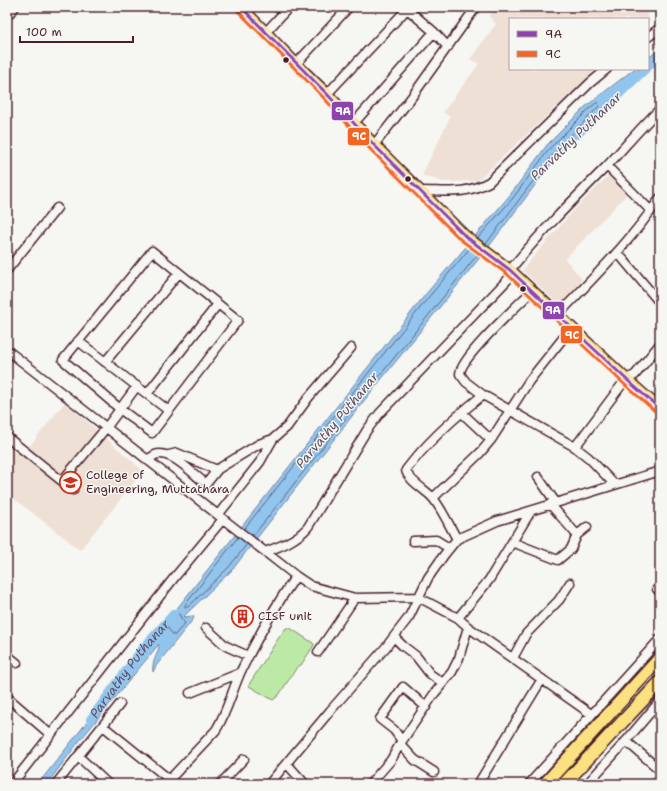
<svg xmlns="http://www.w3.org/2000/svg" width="667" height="791" font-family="'Shantell Sans',sans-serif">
  <rect width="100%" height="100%" fill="#f6f6f2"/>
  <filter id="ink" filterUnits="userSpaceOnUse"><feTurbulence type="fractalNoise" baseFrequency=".025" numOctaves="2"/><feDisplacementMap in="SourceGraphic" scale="8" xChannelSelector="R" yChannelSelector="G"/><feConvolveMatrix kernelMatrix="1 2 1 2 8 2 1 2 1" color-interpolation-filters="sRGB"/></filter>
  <g filter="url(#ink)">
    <path fill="#efe0d6" d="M497 7H645L650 20 648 24V19H510V69H601L579 86 477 181 443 182 422 175 450 117 443 112 479 64 470 59 496 24 489 16Z
      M611 173 628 193 565 259 582 279 562 308 522 270 574 210Z
      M65 402 143 471 80 550 7 493V431L28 448Z"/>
    <path fill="#bde9a6" stroke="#848468" d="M286 628H290L313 643 314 645 301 665 297 667 279 695 273 700 249 686 250 683 278 639Z"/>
    <path fill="#92c5ee" stroke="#7583a0" d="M660 49V56L648 66V58Z
      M634 69H645L609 101 554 160 490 245 363 402 232 570 183 617 193 616 194 618 156 666 153 672C151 661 159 654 159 644L77 744 47 784H38L425 295 510 195 547 145 585 107Z"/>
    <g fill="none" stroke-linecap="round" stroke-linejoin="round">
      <path stroke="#676179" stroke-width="1" d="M478 238 513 198 550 148 588 110 596 103H598L599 106 551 157 486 244
        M244 529 428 298 470 248
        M253 536 360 400 478 254
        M238 537 185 605V607H188L229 567 247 544
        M178 614 180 615 181 619 185 623 174 636 167 627Z"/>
      <g stroke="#92c5ee" stroke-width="8">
        <path d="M648 67 660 57"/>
        <path d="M577 135 646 69"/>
        <path id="s1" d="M90 719 140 651 174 613"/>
      </g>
      <path stroke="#92c5ee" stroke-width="14" d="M656 784 660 779"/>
      <defs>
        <path id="minor" d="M405 7 434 32 448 47
          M7 16 15 7
          M265 33 289 7
          M648 37 660 28
          M296 64 349 7
          M327 94 407 9
          M354 123 434 32
          M374 145 411 98 476 7
          M607 166 651 211
          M421 191C448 191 464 195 489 182L590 83 607 69
          M152 251 238 320 152 433 120 409 63 360Z
          M617 252 660 303
          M7 270 57 208
          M510 270C540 233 573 200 606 167 624 148 641 127 660 109
          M532 291C519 304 460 358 460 374L466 382 483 395 575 447 589 458 614 484
          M557 316C593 278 631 241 660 198
          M78 341 169 411
          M7 350 296 576 311 586 355 598 418 597 458 618 468 627 591 714
          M105 362 179 273
          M147 394 218 304
          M461 412 491 440
          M7 437 73 490
          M575 447 626 379 635 375 660 344
          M169 455 177 453 217 470
          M147 460C150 458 153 456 155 455 171 449 194 475 206 484L218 469 259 444 273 439 287 427 309 397 351 348
          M538 477 556 503
          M62 481 106 428 137 386
          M433 498 480 453 491 440 529 381 572 327
          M550 504 577 535
          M218 515 260 462 273 439
          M457 539C451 529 439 503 431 496 425 490 407 479 406 470 427 442 455 417 483 395
          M413 541 436 540 449 548
          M512 542 558 560 571 549 577 535 587 527
          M265 552C281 546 297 540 308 527L367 430 380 413 514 273
          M657 589 660 592
          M458 618 489 580 531 511
          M206 628 226 646 248 656
          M394 637 403 646 416 656 430 674 443 683
          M318 652 355 598
          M7 655 17 663
          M513 658 526 634 559 600 570 583
          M190 693 240 673
          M7 697 51 735
          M103 726 175 784
          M402 741 394 730 380 719 403 687 426 707
          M626 741 660 770
          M400 744 415 760 434 772
          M78 756 108 784
          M287 764 305 784
          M170 779 216 730C227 712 232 691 241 671 257 638 275 606 296 576
          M12 784 174 578 223 519
          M56 784 120 704
          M220 784 244 759
          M269 784 330 711 386 647 409 617 428 578 444 555 457 539 497 521 660 471
          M370 784 391 760 400 744 434 694 452 672 459 658 468 627
          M478 784 542 679
          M529 784 660 639
          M587 784 626 741 660 701"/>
        <path id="major" d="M241 7 296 64 327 94 374 145 465 236 510 270 626 379 660 409"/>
        <path id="highway" d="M545 784 660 658
          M564 784 660 682"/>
      </defs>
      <use href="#minor" stroke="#4a1f2b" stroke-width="11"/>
      <use href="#major" stroke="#4a1f2b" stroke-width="13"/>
      <use href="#highway" stroke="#4a1f2b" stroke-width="15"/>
      <use href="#minor" stroke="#f6f6f2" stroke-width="8"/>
      <use href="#major" stroke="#fbe180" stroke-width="10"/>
      <use href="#highway" stroke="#fbe180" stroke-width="12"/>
      <defs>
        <path id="bus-1" d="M241 7 327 94 374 145 465 236 510 270 626 379 660 409"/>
        <path id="bus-2" d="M237 10 323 97 370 149 461 240 507 274 623 383 657 413"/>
      </defs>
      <use href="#bus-1" stroke="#f6f6f2" stroke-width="6"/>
      <use href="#bus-2" stroke="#f6f6f2" stroke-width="6"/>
      <use href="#bus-1" stroke="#8e44ad" stroke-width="3"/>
      <use href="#bus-2" stroke="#f26522" stroke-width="3"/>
    </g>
  </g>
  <defs>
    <symbol id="university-ring" viewBox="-11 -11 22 22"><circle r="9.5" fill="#f6f6f2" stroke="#c8321e" stroke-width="1.5"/><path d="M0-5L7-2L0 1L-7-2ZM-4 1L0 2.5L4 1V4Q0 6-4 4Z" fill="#c8321e"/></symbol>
    <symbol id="building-ring" viewBox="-11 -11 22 22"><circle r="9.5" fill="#f6f6f2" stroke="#c8321e" stroke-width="1.5"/><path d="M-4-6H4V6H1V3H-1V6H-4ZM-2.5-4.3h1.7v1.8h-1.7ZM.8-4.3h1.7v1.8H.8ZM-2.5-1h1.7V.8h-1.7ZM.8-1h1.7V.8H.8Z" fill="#c8321e"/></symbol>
  </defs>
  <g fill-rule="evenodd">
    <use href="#university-ring" x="58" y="470" width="25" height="25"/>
    <use href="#building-ring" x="230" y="604" width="25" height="25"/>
  </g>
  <g fill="#4a1f2b" stroke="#f6f6f2" stroke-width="1.5">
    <circle cx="286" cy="60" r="3.5"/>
    <circle cx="408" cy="179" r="3.5"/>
    <circle cx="523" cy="289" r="3.5"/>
  </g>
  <g text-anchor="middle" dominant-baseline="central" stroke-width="3" stroke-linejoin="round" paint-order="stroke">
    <g font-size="12" fill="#4a1f2b" stroke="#f6f6f2" text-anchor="start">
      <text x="86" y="475">College of<tspan x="86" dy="14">Engineering, Muttathara</tspan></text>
      <text x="258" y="616">CISF unit</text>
    </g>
    <g font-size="13" font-style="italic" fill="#605166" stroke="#f6f6f2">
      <text transform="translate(576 136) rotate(-44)">Parvathy Puthanar</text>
      <text transform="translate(337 420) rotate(-50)">Parvathy Puthanar</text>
      <text stroke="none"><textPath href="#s1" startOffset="64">Parvathy Puthanar</textPath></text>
    </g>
  </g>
  <g stroke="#f6f6f2" stroke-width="1.5">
    <rect x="331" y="101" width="23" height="20" rx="4" fill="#8e44ad"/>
    <rect x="347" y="127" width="23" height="19" rx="4" fill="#f26522"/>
    <rect x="542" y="301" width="23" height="19" rx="4" fill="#8e44ad"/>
    <rect x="560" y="325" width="23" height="19" rx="4" fill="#f26522"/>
  </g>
  <g font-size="11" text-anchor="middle" font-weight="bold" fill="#fff">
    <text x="343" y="115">9A</text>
    <text x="359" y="140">9C</text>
    <text x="553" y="314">9A</text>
    <text x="572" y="339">9C</text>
  </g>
  <rect width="667" height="791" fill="none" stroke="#f6f6f2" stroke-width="24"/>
  <rect x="12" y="12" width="643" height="767" fill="none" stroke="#4a1f2b" stroke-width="1.5" filter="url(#ink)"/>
  <rect x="509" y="18" width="140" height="52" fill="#f6f6f2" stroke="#b1a0a2"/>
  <rect x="517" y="31" width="20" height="6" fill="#8e44ad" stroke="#b1a0a2"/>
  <text x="545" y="38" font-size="12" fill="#4a1f2b">9A</text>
  <rect x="517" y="51" width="20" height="6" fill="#f26522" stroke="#b1a0a2"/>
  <text x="545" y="58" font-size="12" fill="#4a1f2b">9C</text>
  <path d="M20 36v6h113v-6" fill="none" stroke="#4a1f2b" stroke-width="2"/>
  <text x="26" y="36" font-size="12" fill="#4a1f2b" stroke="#f6f6f2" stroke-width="3" paint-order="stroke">100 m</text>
</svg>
